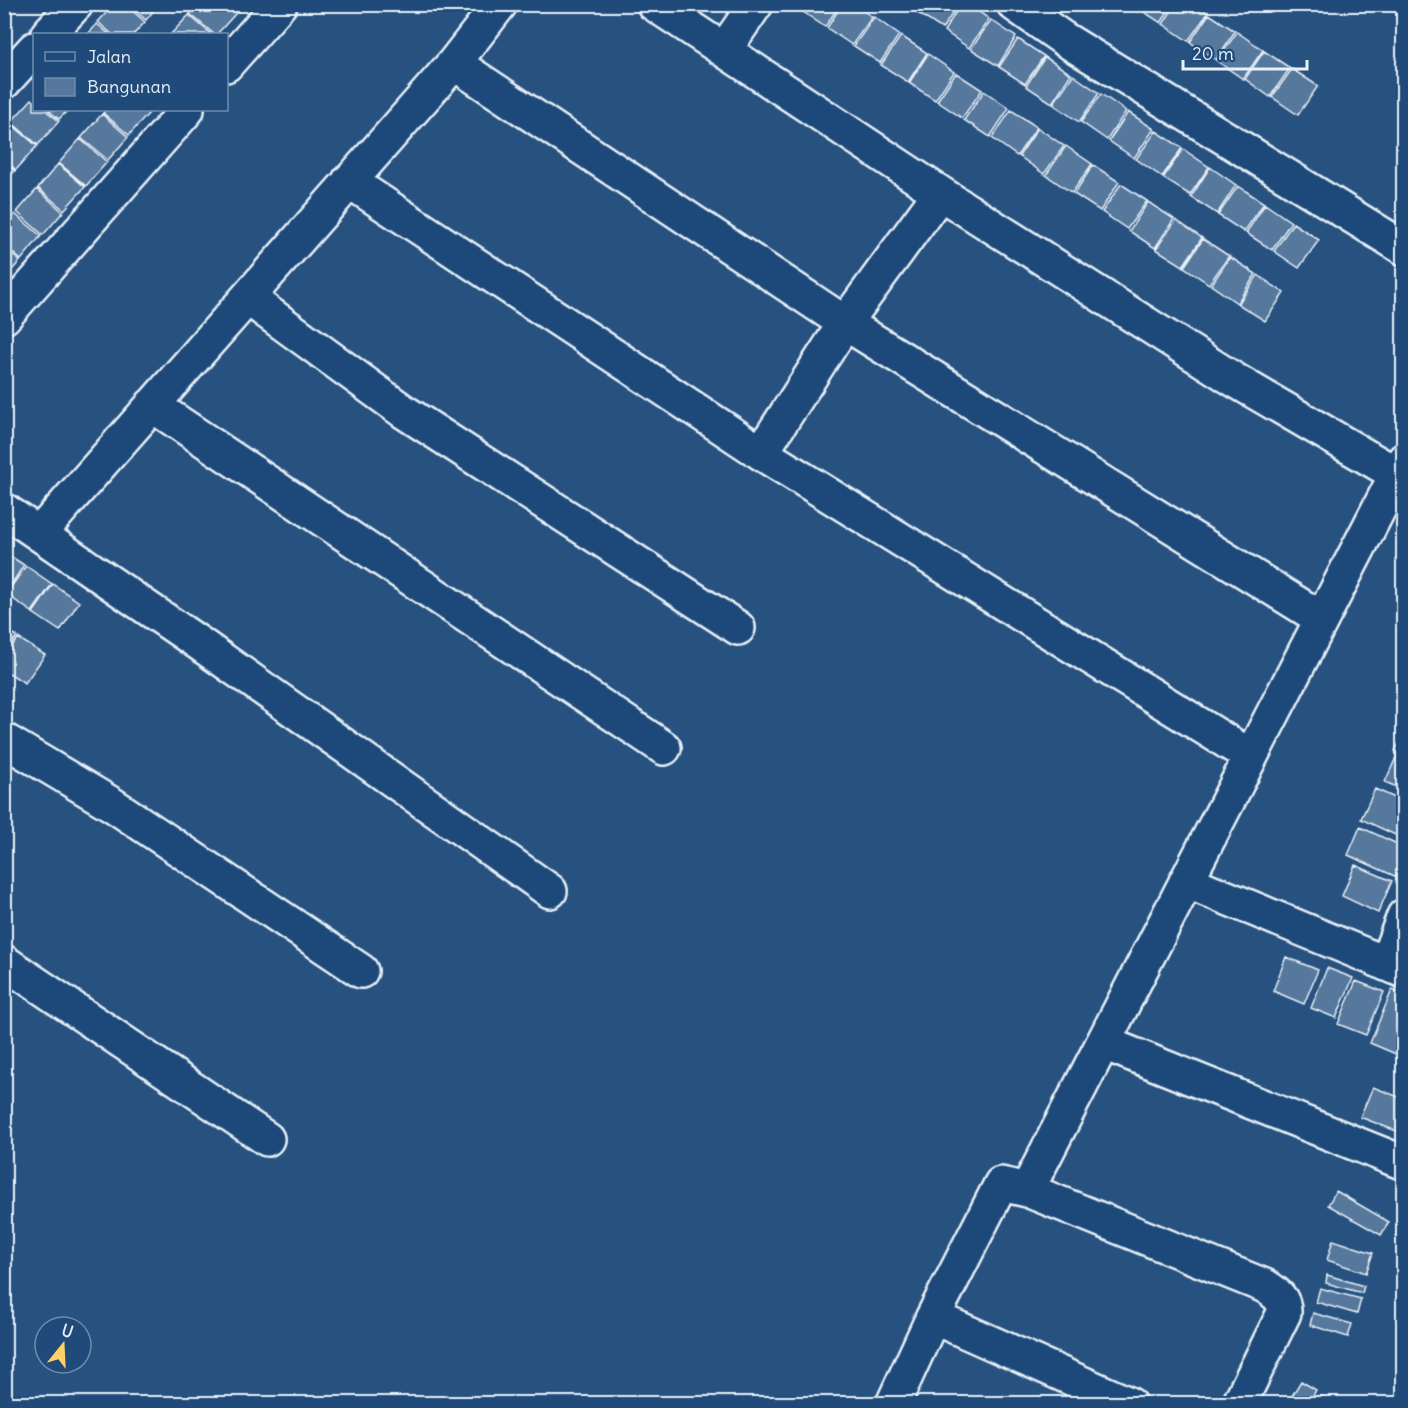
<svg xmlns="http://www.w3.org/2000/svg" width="1408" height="1408" font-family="Delius,sans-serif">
  <rect width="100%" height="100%" fill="#27517f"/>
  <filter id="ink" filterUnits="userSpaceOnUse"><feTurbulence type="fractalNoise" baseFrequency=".0167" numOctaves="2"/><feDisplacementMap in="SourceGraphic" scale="12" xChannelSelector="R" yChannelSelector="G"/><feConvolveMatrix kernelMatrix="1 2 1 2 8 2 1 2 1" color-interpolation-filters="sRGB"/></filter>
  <g filter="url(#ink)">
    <path fill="#57789d" stroke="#e8f1f8" stroke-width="1.5" d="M114 4H125L145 22 134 34H112L98 22Z
      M128 4H159L146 20Z
      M198 4H227L236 13 217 34H214L190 14Z
      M229 4H244L237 12Z
      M802 4H840L825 27 799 9Z
      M842 4H854L872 17 852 45 827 28Z
      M905 4H919L915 11Z
      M921 4H959L942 29 916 12Z
      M961 4H968L989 19 969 48 944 31Z
      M1136 4H1173L1161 23 1135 6Z
      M1176 4H1195L1208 13 1188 41 1163 24Z
      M1209 14 1235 31 1216 60 1190 42Z
      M189 15 211 34H171Z
      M874 17 899 35 880 63 854 46Z
      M991 20 1016 37 998 66 971 49Z
      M97 24 109 34H88Z
      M1237 32 1263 50 1243 79 1217 61Z
      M901 36 927 53 908 82 881 65Z
      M1018 39 1044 56 1025 84 999 67Z
      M1264 51 1290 68 1270 97 1245 79Z
      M928 54 954 72 935 100 909 83Z
      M1045 57 1071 74 1052 103 1026 86Z
      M1292 69 1318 86 1298 115 1272 97Z
      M956 73 982 90 962 118 937 101Z
      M1073 75 1099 93 1079 122 1053 104Z
      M984 91 1009 108 990 137 964 120Z
      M1101 94 1126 111 1107 140 1081 122Z
      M32 99 34 101V110H45L59 121 38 145 11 122Z
      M48 110H68L59 119Z
      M106 110H147L150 112 129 135 103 113Z
      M1011 110 1037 127 1017 156 992 138Z
      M1128 112 1154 129 1134 158 1109 141Z
      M102 114 128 137 108 160 81 138Z
      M10 123 37 146 16 170 4 159V130Z
      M1038 128 1064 146 1044 174 1019 156Z
      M1156 131 1182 148 1162 177 1136 159Z
      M80 139 107 162 86 186 59 163Z
      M1066 146 1092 164 1072 193 1046 175Z
      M1183 149 1209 167 1190 195 1163 178Z
      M4 161 15 171 4 182Z
      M58 164 85 187 64 210 38 188Z
      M1093 165 1119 182 1100 211 1074 194Z
      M1210 167 1236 185 1217 214 1191 197Z
      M1121 184 1147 201 1127 229 1102 212Z
      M1238 186 1264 203 1244 232 1218 215Z
      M37 189 63 212 43 235 17 212Z
      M1148 202 1174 219 1155 248 1129 231Z
      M1265 204 1291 222 1272 250 1246 233Z
      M15 214 41 236 21 260 4 245V226Z
      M1176 220 1202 238 1183 266 1156 249Z
      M1293 223 1319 240 1299 268 1274 251Z
      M1203 239 1229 256 1209 284 1184 267Z
      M4 248 20 261 4 279Z
      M1230 257 1256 274 1237 303 1211 285Z
      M1258 275 1284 293 1265 321 1238 304Z
      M4 552 24 565 5 594H4Z
      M26 566 52 584 32 612 6 594Z
      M53 584 79 602 60 631 33 613Z
      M4 628 17 636 4 655Z
      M18 638 45 655 25 683 4 670V658Z
      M1404 733V755L1395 751Z
      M1398 753 1404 755V790L1385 782Z
      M1375 789 1404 802V839L1361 819Z
      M1360 827 1404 847V868L1399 878 1348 855Z
      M1355 865 1392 881 1378 913 1342 896Z
      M1286 957 1318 970 1304 1004 1273 991Z
      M1327 968 1353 978 1336 1018 1311 1008Z
      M1356 981 1384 992 1366 1035 1338 1024Z
      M1392 990 1404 994 1403 1057 1370 1043Z
      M1373 1087 1404 1099V1134L1360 1117Z
      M1336 1191 1389 1222 1381 1235 1328 1205Z
      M1333 1240 1373 1253 1366 1273 1327 1260Z
      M1327 1275 1364 1286 1362 1293 1326 1283Z
      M1320 1288 1361 1299 1357 1314 1316 1302Z
      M1313 1313 1352 1324 1348 1337 1310 1325Z
      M1301 1381 1316 1390 1308 1404H1298L1290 1399Z
      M1321 1396 1339 1404H1318Z"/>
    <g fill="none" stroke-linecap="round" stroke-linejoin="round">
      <defs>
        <path id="minor" d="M654 4 940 193 1233 379 1396 474
          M1014 4 1064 39 1404 248
          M48 34 76 4
          M724 50 756 4
          M454 63 845 323 1322 619
          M226 65 280 4
          M4 82 34 49
          M349 181 761 453 1250 756
          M248 298 403 411 738 628
          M4 317 187 110
          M152 405 664 748
          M761 453 845 323 940 193
          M4 510 200 644 550 891
          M39 534 454 63 500 4
          M4 740 113 805 361 971
          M1186 881 1404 971
          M4 962 267 1139
          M1386 964 1404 916
          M1104 1043 1404 1163
          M933 1317 1129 1404
          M893 1404 933 1317 1001 1184 1027 1190
          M1239 1404 1284 1313C1285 1299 1276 1293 1265 1286L1027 1190 1404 460"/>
      </defs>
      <use href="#minor" stroke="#e8f1f8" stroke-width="38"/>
      <use href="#minor" stroke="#1f4a7a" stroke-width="33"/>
    </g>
  </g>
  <rect width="1408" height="1408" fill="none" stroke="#1f4a7a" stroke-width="24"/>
  <rect x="12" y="12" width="1384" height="1384" fill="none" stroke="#e8f1f8" stroke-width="2" filter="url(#ink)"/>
  <rect x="33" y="33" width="195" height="78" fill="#1f4a7a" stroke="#6f8dac" stroke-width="1.5"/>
  <rect x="45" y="52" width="30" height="9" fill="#1f4a7a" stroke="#6f8dac" stroke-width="1.5"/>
  <text x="87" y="63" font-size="18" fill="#e8f1f8">Jalan</text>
  <rect x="45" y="78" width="30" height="18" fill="#57789d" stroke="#6f8dac" stroke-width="1.5"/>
  <text x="87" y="93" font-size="18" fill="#e8f1f8">Bangunan</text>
  <g transform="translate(63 1345) rotate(18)"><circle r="28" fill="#1f4a7a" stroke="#6f8dac" stroke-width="1.5"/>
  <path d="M0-4.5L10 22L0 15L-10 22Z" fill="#ffd166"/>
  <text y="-9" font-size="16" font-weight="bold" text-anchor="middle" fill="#e8f1f8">U</text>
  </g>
  <path d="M1183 60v9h124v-9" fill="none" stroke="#e8f1f8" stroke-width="3"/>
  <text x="1192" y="60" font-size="18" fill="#e8f1f8" stroke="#1f4a7a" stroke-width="4.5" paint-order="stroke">20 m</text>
</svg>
